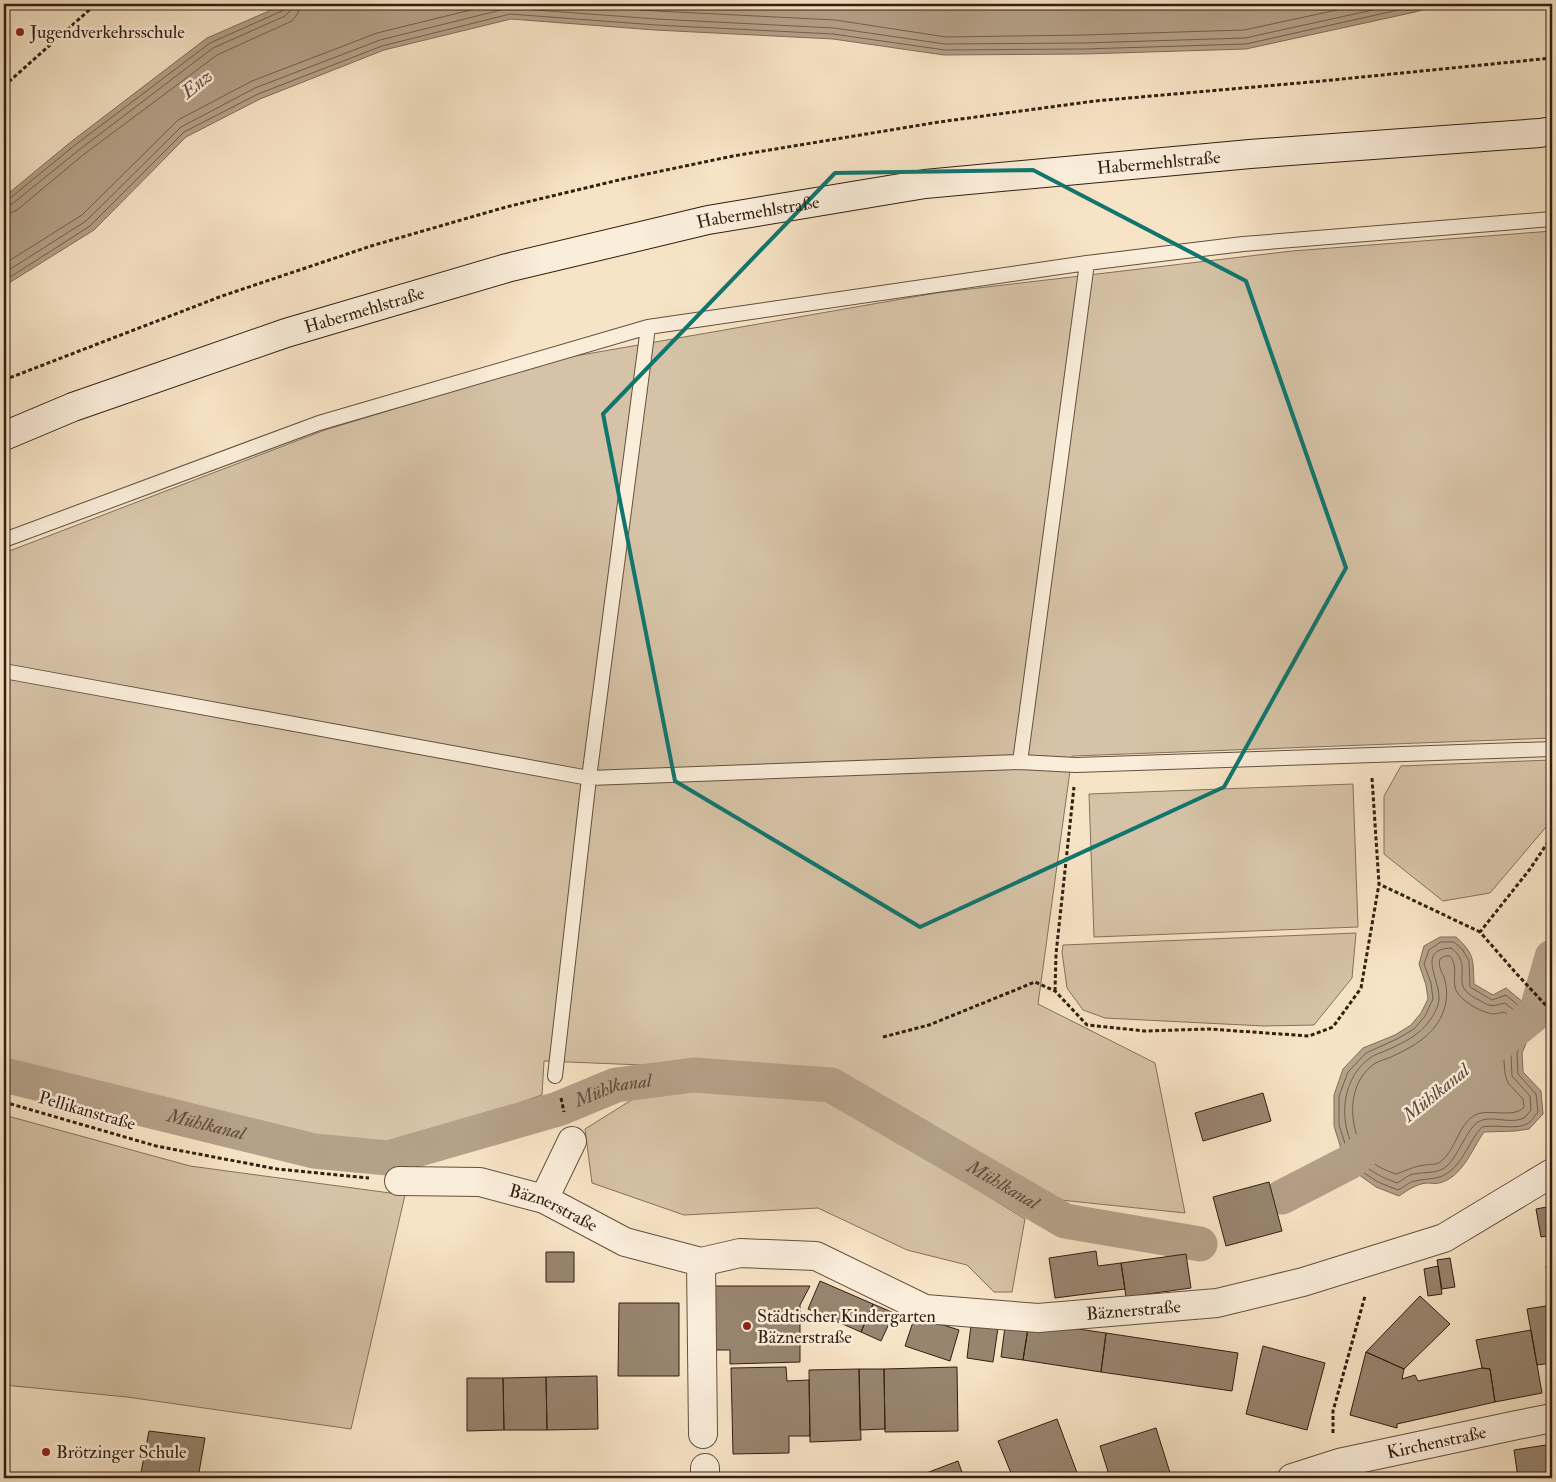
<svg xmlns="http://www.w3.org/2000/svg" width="1556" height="1482" font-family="'IM FELL Double Pica',serif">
  <rect width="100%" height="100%" fill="#f7e4c6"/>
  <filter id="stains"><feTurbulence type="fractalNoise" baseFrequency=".004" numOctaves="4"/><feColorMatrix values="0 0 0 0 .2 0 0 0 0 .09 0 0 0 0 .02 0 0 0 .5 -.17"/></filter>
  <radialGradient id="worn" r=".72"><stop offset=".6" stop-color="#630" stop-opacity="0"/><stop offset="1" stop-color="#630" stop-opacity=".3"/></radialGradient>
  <path fill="#d6c3a7" stroke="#84715c" d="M1552 231V738L1072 756 1038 1004 1155 1063 1185 1213 1051 1199 837 1073 544 1061 542 1095 381 1150 4 1068V553L325 430 558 359 936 293 1292 251Z
    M1551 760 1552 762V820L1490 893 1443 901 1384 854V796L1401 766Z
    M1353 784 1358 927 1094 937 1089 794Z
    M1356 933 1352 978 1314 1025 1264 1026 1105 1018 1083 1010 1067 988 1062 952 1063 945Z
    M649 1089 827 1097 1025 1219 1012 1292H994L967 1265 907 1250 818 1208 684 1215 592 1183 585 1129Z
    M4 1115 190 1166 405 1195 351 1429 127 1397 4 1385Z"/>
  <path fill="#b4a188" stroke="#806d58" d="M285 4H1442L1415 12 1246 49 1084 54 944 55 833 39 655 30 511 19 384 50 260 99 186 137 94 230 4 286V197L72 141 207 38Z
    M1440 937H1456C1475 954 1473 960 1474 984L1493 995 1506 988 1536 1013 1543 1022 1530 1034 1522 1053 1523 1072 1541 1091 1543 1114 1529 1129 1515 1131 1484 1132C1472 1149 1462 1178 1439 1183 1435 1184 1431 1183 1427 1183 1416 1184 1408 1190 1399 1196L1376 1187 1355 1172 1343 1155 1334 1126V1095L1343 1069 1363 1048 1395 1035 1411 1025 1421 1013 1428 999 1426 985 1419 964 1424 946Z"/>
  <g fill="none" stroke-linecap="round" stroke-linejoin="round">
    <path stroke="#73604c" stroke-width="1" d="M557 4 656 11 835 20 946 37 1083 35 1244 30 1365 4
      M4 200 9 199 75 145 210 43 282 11 285 8 286 4
      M4 206 12 204 79 150 213 48 285 16 290 11 292 4
      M4 214 10 213 17 210 83 155 217 55 292 21 298 13 299 4
      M4 264 82 215 178 120 252 81 377 33 495 4
      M4 273 86 221 181 127 255 88 380 40 509 8 656 19 834 28 945 44 1083 43 1245 38 1400 4
      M4 281 90 226 184 132 258 94 382 46 510 14 656 25 833 34 945 50 1084 49 1246 44 1425 4
      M1441 942H1454L1462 949 1469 961 1470 987 1492 1000 1506 995 1535 1020 1534 1023 1526 1032 1517 1053 1518 1074 1536 1094 1538 1112C1535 1115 1531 1122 1527 1124 1516 1130 1494 1124 1482 1127 1469 1141 1464 1161 1449 1172 1440 1180 1427 1178 1415 1181 1409 1182 1404 1187 1398 1190L1378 1182 1358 1169 1348 1153 1339 1125V1096L1348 1072 1366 1053 1397 1039 1414 1029 1425 1016 1433 999 1431 983 1424 964 1429 950Z
      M1451 948C1472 963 1455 980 1466 991 1469 995 1475 998 1479 1000 1492 1008 1492 1006 1505 1003L1526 1020V1023L1520 1030 1511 1048V1054L1512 1076 1530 1096 1531 1110C1529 1112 1527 1116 1524 1118 1510 1125 1491 1114 1478 1122 1466 1130 1459 1155 1447 1166 1437 1175 1422 1171 1410 1175 1405 1177 1402 1181 1397 1183 1368 1172 1357 1164 1348 1134 1340 1108 1346 1075 1370 1058 1374 1054 1382 1053 1387 1050 1403 1043 1420 1035 1430 1020 1434 1015 1439 1005 1439 999 1440 979 1416 949 1451 948Z
      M1445 956H1450C1458 966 1453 975 1455 987 1457 998 1478 1011 1489 1013 1494 1015 1499 1013 1504 1012L1515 1021 1503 1049 1505 1074 1508 1083 1523 1099 1524 1107C1514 1119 1489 1108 1475 1115 1458 1124 1456 1151 1440 1162 1436 1165 1431 1164 1425 1165 1414 1166 1406 1171 1396 1174 1372 1166 1363 1157 1356 1133 1349 1109 1352 1080 1374 1064 1379 1061 1386 1059 1391 1057 1408 1049 1426 1040 1437 1024 1447 1009 1449 993 1444 977 1441 971 1438 965 1440 959Z"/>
    <g stroke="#b4a188" stroke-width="35">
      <path d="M1499 1043 1536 1013 1552 957"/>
      <path id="s1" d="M4 1075 314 1151 388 1158 558 1109 616 1085 694 1075 831 1085 1065 1221 1200 1244"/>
      <path d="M1282 1197 1348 1163 1386 1133"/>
    </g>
  </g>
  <path fill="#98856f" stroke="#321f11" d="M1263 1093 1271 1121 1203 1141 1195 1113Z
    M1269 1182 1282 1231 1226 1246 1213 1197Z
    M1552 1206V1235L1541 1237 1536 1209Z
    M1096 1251 1098 1266 1121 1263 1125 1289 1055 1298 1049 1258Z
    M546 1252H574V1282H546Z
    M1186 1254 1191 1288 1126 1297 1121 1263Z
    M1450 1258 1455 1287 1442 1289 1437 1260Z
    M1552 1265V1304L1546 1266Z
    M1438 1266 1442 1294 1428 1296 1424 1269Z
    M820 1281 873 1304 861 1332 808 1309Z
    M709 1286H810L800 1305V1362L730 1364V1350H709Z
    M1420 1296 1450 1324 1404 1369 1366 1352Z
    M619 1303H679V1376H618Z
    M873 1304 894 1313 881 1341 861 1332Z
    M1552 1305V1363L1537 1365 1527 1309Z
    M915 1316 959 1330 950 1361 905 1346Z
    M1006 1319 1029 1322 1023 1360 1001 1357Z
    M1029 1322 1106 1333 1101 1372 1023 1360Z
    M971 1325 998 1328 993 1362 967 1358Z
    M1531 1330 1542 1393 1495 1402 1490 1369 1482 1368 1476 1340Z
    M1106 1333 1238 1353 1232 1391 1101 1372Z
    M1263 1346 1325 1363 1307 1430 1246 1414Z
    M1366 1352 1404 1369 1402 1379 1415 1375 1418 1381 1482 1368 1490 1369 1495 1402 1397 1424V1428L1350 1415Z
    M786 1367 787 1381 809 1380 810 1436H789V1453L733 1454 731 1368Z
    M957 1367 958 1431 885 1432 884 1369Z
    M859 1369H884L885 1429 860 1430Z
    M859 1369 861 1440 810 1442 809 1370Z
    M597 1376 598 1429 547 1430 546 1377Z
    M546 1377 547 1430H504L503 1378Z
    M467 1378H503L504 1430 467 1431Z
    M1057 1419 1079 1478H1013L998 1441Z
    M1156 1428 1171 1476 1164 1478H1110L1100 1446Z
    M149 1431 205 1438 198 1478H200H140Z
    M1552 1444V1478H1518L1514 1450Z
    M958 1461 964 1478H913Z"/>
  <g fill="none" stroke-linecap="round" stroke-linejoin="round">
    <defs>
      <path id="service" d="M4 540 319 423 648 327 1087 263 1243 244 1552 219
        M4 671 589 778 1020 762 1076 765 1552 749
        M1020 762 1087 263
        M555 1076 589 778 648 327"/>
      <g id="minor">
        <path id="s2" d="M399 1181 480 1182 544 1199 625 1242 701 1262 740 1253 816 1256 925 1309 1038 1318 1217 1303 1303 1282 1444 1238 1552 1173"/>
        <path d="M544 1199 572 1141"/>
        <path d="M701 1262 703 1434"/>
        <path d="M705 1468V1478"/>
        <path id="s3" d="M1292 1478 1339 1463 1517 1425 1552 1418"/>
      </g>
      <g id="secondary">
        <path id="s4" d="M4 436 73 407 286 333 507 268 708 220 925 184 1250 154 1540 133 1552 131"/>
      </g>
    </defs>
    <use href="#service" stroke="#63503e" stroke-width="16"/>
    <use href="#minor" stroke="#63503e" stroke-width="30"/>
    <use href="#secondary" stroke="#321f11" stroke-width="30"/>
    <path stroke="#321f11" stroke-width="3" stroke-dasharray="4 2.5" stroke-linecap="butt" d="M4 86 96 4
      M4 380 222 296 371 246 506 207 623 179 733 156 939 122 1095 101 1322 81 1552 58
      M1372 778 1379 884 1480 932
      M1552 836 1530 869 1480 932 1515 972 1552 1012
      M1055 991 1056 954 1074 787
      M883 1037 929 1025 1035 982 1055 991 1087 1025 1145 1031 1209 1029 1309 1036 1333 1027 1361 988 1379 884
      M561 1098 564 1112
      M4 1102 156 1146 277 1169 369 1178
      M1333 1433V1411L1365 1296"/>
    <use href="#service" stroke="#faedda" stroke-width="14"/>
    <use href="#minor" stroke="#faedda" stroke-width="28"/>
    <use href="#secondary" stroke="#faedda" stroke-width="28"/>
  </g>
  <path fill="none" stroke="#0f766e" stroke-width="4" stroke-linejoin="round" d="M1033 170 1246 281 1346 568 1224 787 920 927 675 781 603 414 835 173Z"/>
  <g fill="#8f2418" stroke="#faedda" stroke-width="2">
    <circle cx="20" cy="32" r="5"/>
    <circle cx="747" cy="1326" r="5"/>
    <circle cx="46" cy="1452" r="5"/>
  </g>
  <g text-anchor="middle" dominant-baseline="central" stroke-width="5" stroke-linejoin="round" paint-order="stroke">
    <g font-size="18" fill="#321f11" stroke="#faedda" text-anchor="start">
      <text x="30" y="32">Jugendverkehrsschule</text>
      <text x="757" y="1316">Städtischer Kindergarten<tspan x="757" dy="21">Bäznerstraße</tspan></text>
      <text x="56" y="1452">Brötzinger Schule</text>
    </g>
    <g font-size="18" fill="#321f11" stroke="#faedda">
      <text stroke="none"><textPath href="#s4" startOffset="1192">Habermehlstraße</textPath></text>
      <text stroke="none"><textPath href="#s4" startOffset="788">Habermehlstraße</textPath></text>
      <text stroke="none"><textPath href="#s4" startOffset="382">Habermehlstraße</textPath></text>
      <text transform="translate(87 1111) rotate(16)">Pellikanstraße</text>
      <text stroke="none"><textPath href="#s2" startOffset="159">Bäznerstraße</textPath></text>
      <text stroke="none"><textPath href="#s2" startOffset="764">Bäznerstraße</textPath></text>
      <text stroke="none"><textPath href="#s3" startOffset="149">Kirchenstraße</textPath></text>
    </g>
    <g font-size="19" font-style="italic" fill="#604c3b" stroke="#faedda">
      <text transform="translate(197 84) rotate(-39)">Enz</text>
      <text stroke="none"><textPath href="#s1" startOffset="629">Mühlkanal</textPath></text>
      <text transform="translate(1436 1093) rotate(-39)">Mühlkanal</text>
      <text stroke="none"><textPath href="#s1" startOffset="208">Mühlkanal</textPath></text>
      <text stroke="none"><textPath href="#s1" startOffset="1048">Mühlkanal</textPath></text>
    </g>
  </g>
  <rect width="1556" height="1482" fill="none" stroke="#f7e4c6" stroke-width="20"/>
  <rect x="5" y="5" width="1546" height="1472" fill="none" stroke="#321f11" stroke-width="2.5"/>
  <rect x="10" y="10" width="1536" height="1462" fill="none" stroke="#321f11"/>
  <rect width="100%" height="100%" filter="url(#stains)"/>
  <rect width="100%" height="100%" fill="url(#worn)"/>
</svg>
